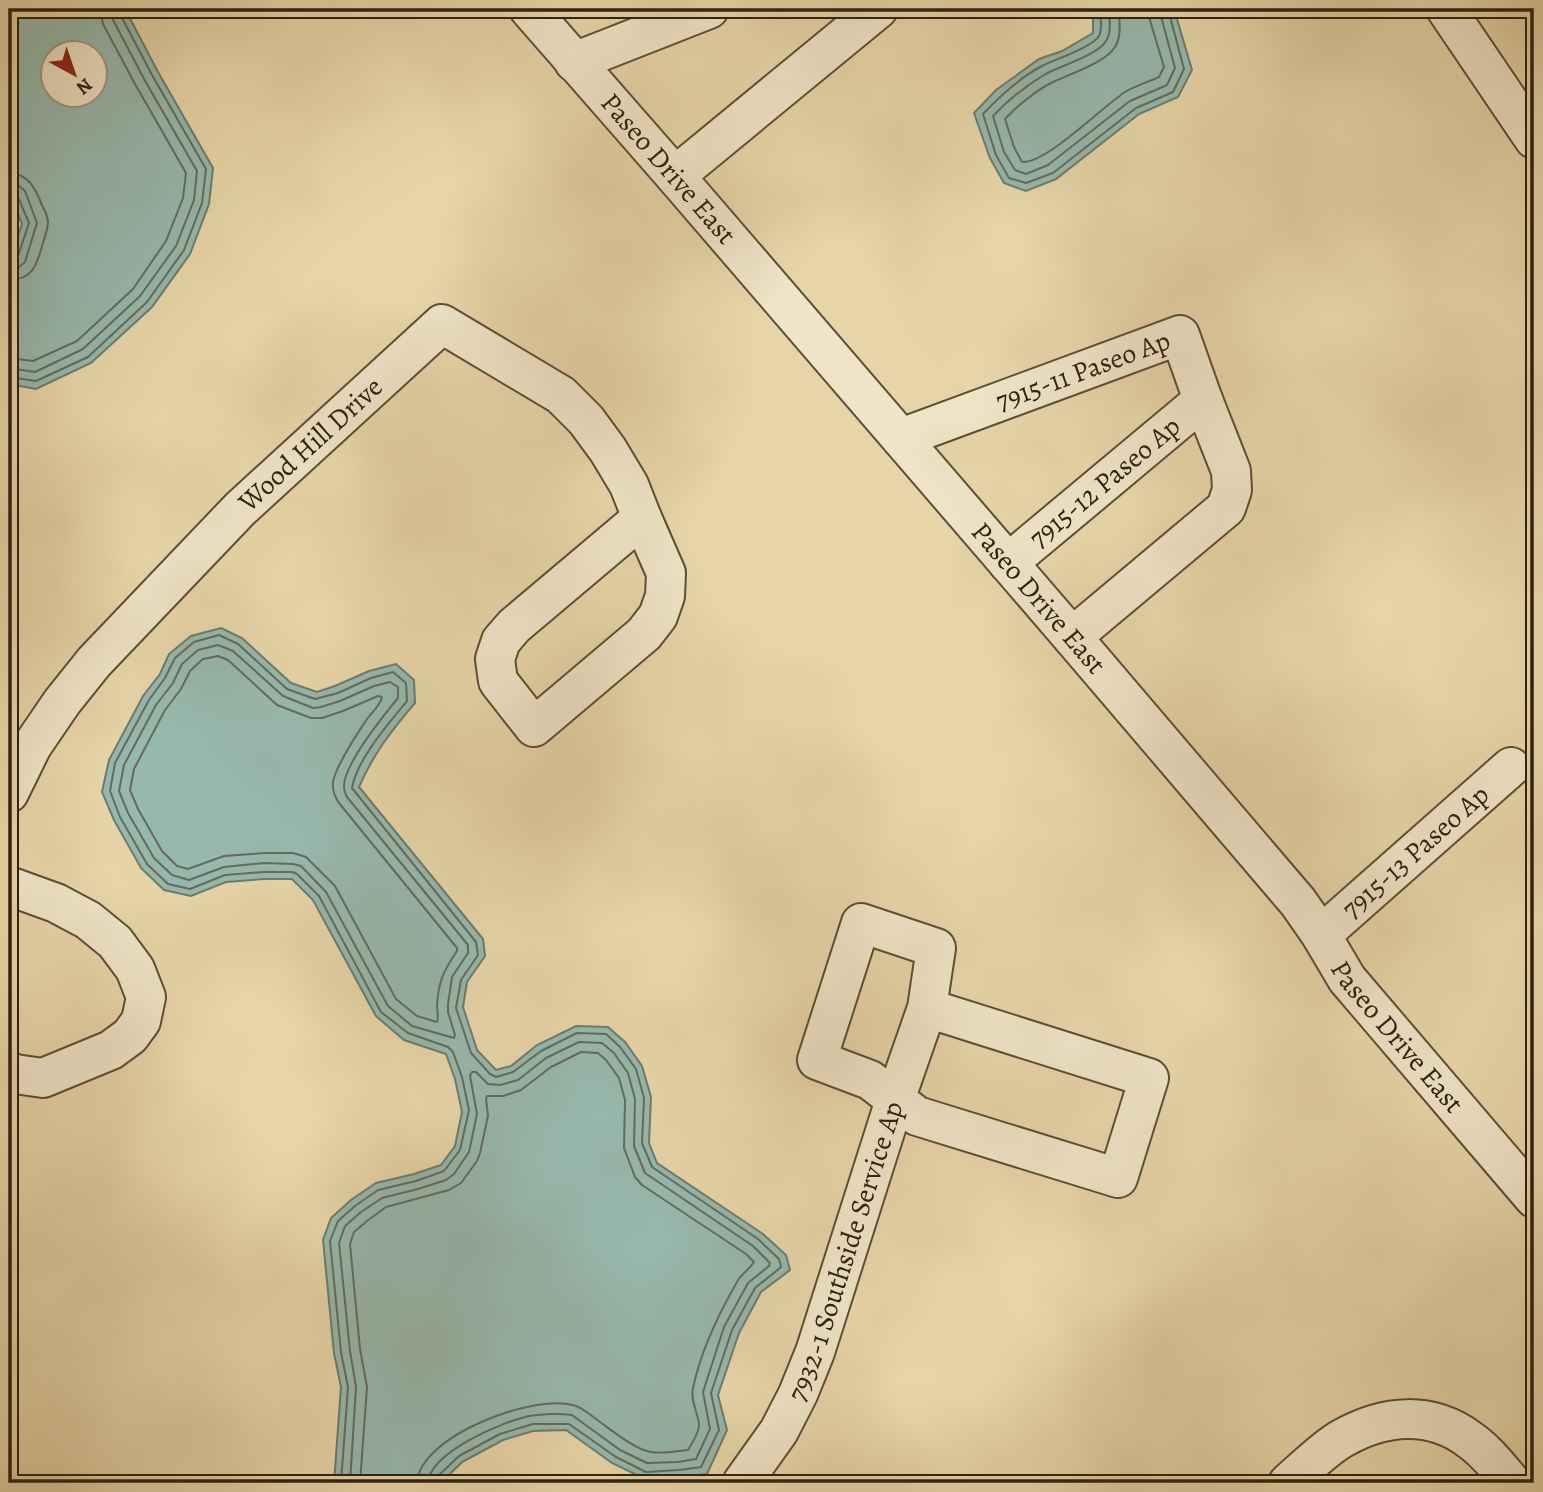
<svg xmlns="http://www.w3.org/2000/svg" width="1543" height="1492" font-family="Alegreya,serif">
  <rect width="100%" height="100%" fill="#e7d5a9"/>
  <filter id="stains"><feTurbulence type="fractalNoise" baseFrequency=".00286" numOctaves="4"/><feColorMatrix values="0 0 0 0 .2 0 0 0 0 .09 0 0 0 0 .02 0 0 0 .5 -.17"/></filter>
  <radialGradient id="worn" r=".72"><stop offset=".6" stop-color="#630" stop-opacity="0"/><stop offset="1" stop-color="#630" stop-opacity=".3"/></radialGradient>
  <path fill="#97b8ad" stroke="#6d7c6f" stroke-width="2" fill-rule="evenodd" d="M9 9H125L158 72 213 168 209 204 190 254 152 307 91 363 36 389 9 384V258L11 256 22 224 9 192ZM52 52H94V94H52Z
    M1093 9H1174L1192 70 1178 97 1139 114 1056 179 1026 191 1004 183 990 158 974 113 996 90 1039 59 1062 51 1093 33Z
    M221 628 242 638 291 683 317 692 335 686 369 671 396 664 414 680 415 703C391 731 374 753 359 787L483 939 485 956 467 982 463 1007 477 1050 496 1070 511 1066 537 1045 576 1026 608 1027 625 1042 642 1066 651 1097 649 1143 657 1163 763 1234 786 1255 790 1270 761 1292 739 1333 718 1395 727 1430 707 1474 680 1477 645 1479 612 1463 566 1430 533 1431 503 1440 462 1462 441 1483H334L341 1387 334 1353 323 1240 331 1218 351 1200 376 1183 414 1174 441 1165 455 1146 462 1112 455 1079 446 1054 404 1040 376 1016 313 900 292 879H264L226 882 191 896 164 890 141 868 114 820 102 792 109 760 143 696 160 674 169 654 191 636Z"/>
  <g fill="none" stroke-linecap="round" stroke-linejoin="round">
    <path stroke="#626c5f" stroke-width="2" d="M1100 9C1100 16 1103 29 1099 36 1093 47 1053 60 1042 66 1021 77 999 97 983 114L996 155 1009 178 1026 183 1053 173 1136 108 1173 92 1184 69 1168 9
      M1109 9C1109 18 1112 33 1106 41 1097 56 1059 66 1044 75 1026 86 1008 100 993 116L1004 152 1015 170 1026 174 1048 165 1130 101 1167 85 1175 68 1159 9
      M1119 9C1119 21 1122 36 1115 47 1105 63 1070 74 1053 82 1038 89 1017 106 1005 119L1014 147 1022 162C1046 164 1102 107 1125 92 1135 86 1148 82 1159 77L1164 67 1149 17 1148 9
      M9 173C29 174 35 188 42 205 45 210 47 215 48 221 48 229 45 236 43 243 37 263 34 280 9 280
      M9 184 18 185 25 191 37 223 25 262 18 268 9 270
      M9 193H14L18 197 29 223 18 256 14 260 9 261
      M9 358 33 361 77 341 133 289 166 241 183 198 186 173 135 84 103 24 100 9
      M9 368 35 372 83 349 140 296 176 246 194 200 197 171 144 79 112 18 110 9
      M9 377 36 381 88 357 147 302 184 250 202 203 206 169 152 75 120 14 119 9
      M218 645 233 651 283 696 313 708 321 707 340 701 374 686 390 682 398 687V698C384 715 343 765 344 787 344 792 345 793 347 797L468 945V953L452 977 448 1004V1012L455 1035 454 1038 412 1026 388 1006 326 892 301 866 293 864 264 863 224 867 189 880 172 875 154 858 128 813 119 791 124 765 156 705 173 683 182 664 198 650Z
      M218 656 228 660 277 705 311 718H322L343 711 378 696 382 697C380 706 372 712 367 719 357 734 336 765 333 782 332 790 335 797 339 803L457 948V951C444 970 438 982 437 1006 437 1012 439 1017 437 1022L417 1016 396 999 335 886 306 857 293 853H265L224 856 188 869 177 866 162 851 138 809 130 790 134 769 165 710 181 689 190 671 203 659Z
      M341 1483 348 1387 341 1352 330 1241 338 1221 355 1206 378 1190 416 1181 444 1171 460 1150 469 1110 462 1077 453 1052 448 1047 408 1033 381 1012 319 896 297 874 292 872H264L225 875 190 889 168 884 147 864 120 817 110 791 115 763 149 700 165 678 175 658 194 642 219 635 238 644 287 689 315 699 338 693 371 678 393 672 406 683 407 701C389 723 357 759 352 788L476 942 478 955 461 980 456 1008 471 1053 490 1074 496 1077 513 1072 541 1051 577 1033 606 1034 620 1047 636 1069 644 1098 642 1143 652 1167 758 1239 779 1259 781 1266 780 1268 755 1288 732 1330 711 1393 719 1430 701 1467 679 1470 646 1472 616 1457 569 1424H533L500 1434 459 1456 438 1476 437 1483
      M350 1483 356 1387 350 1351 339 1243 345 1226 361 1212 382 1198 418 1189 446 1180 454 1174 469 1152 477 1114 470 1076 472 1072H476L488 1084 500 1085 518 1080 546 1058 579 1042 602 1043 614 1053 628 1073 635 1099 634 1146 645 1173 753 1246 770 1263 769 1266 748 1283 724 1327 703 1392 710 1429 696 1459 678 1462 647 1463 620 1450 572 1415C560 1413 541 1414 529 1416 502 1422 430 1452 428 1483
      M360 1483 367 1387 360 1349 350 1244 354 1232 367 1221 386 1207 449 1190 461 1183 477 1161 480 1153 488 1116 486 1099 487 1096H503L521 1090 551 1067 581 1052 598 1053 606 1060 619 1078 625 1100 624 1148 635 1177 642 1185 746 1254 754 1262C750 1269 741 1274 737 1282 718 1315 701 1350 693 1388 690 1401 698 1412 699 1425 699 1433 692 1443 688 1450 677 1451 662 1454 651 1452 634 1449 610 1429 596 1419 589 1414 582 1407 573 1405 533 1394 419 1436 417 1483"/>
    <defs>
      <g id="minor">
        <path id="s1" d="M529 9 675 176 1072 637 1298 902 1321 935 1347 979 1534 1198"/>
        <path d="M1446 9 1534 139"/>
        <path d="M574 62 709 9"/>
        <path d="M675 176 878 9"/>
        <path id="s2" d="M901 438 1180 335 1203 400 1231 471 1232 490 1226 508 1072 637"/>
        <path d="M642 518 666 573 665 596 658 616 644 634 534 727 498 681 495 659 501 641 514 626Z"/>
        <path id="s3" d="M1008 563 1203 400"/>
        <path id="s4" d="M9 793 32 746 62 702 94 662 240 509 442 324 561 395 586 420 608 450 629 485 642 518"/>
        <path d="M9 886 56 903 88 920 115 942 135 969 146 997 141 1021 130 1036 111 1050 43 1078 15 1074 9 1071"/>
        <path id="s5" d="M1321 935 1511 767"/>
        <path id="s6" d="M742 1483 779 1431 798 1394 815 1352 895 1100 927 1008 936 948 861 923 817 1060 870 1080 917 1116 1118 1178 1149 1078 927 1008"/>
        <path d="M1288 1483C1303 1470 1326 1447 1343 1438 1384 1415 1430 1410 1470 1440 1486 1451 1499 1468 1512 1483"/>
      </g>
    </defs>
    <use href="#minor" stroke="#5c4e37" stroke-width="42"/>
    <use href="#minor" stroke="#efe4c7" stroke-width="38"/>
  </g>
  <g text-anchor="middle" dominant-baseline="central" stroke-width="5" stroke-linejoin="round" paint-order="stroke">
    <g font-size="28" fill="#2e2111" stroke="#efe4c7">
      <text stroke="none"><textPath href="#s1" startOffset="212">Paseo Drive East</textPath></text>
      <text stroke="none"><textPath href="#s2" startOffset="194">7915-11 Paseo Ap</textPath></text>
      <text stroke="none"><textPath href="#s4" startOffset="464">Wood Hill Drive</textPath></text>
      <text stroke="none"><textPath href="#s3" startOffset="126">7915-12 Paseo Ap</textPath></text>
      <text stroke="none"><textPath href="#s1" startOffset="779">Paseo Drive East</textPath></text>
      <text stroke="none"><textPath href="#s5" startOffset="126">7915-13 Paseo Ap</textPath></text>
      <text stroke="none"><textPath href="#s1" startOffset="1346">Paseo Drive East</textPath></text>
      <text stroke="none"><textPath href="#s6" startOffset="256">7932-1 Southside Service Ap</textPath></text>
    </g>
  </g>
  <rect width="1543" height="1492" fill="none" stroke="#e7d5a9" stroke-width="35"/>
  <rect x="10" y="10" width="1522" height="1471" fill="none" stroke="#2e2111" stroke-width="3.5"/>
  <rect x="18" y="18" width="1508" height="1457" fill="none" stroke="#2e2111" stroke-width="2"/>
  <g transform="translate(74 74) rotate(140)"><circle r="33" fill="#efe4c7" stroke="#a2967e" stroke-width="2"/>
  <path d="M0-5L12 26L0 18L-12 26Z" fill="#8f2418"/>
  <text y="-10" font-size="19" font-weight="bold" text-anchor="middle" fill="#2e2111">N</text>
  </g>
  <rect width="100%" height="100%" filter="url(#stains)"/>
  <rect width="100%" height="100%" fill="url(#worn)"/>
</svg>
